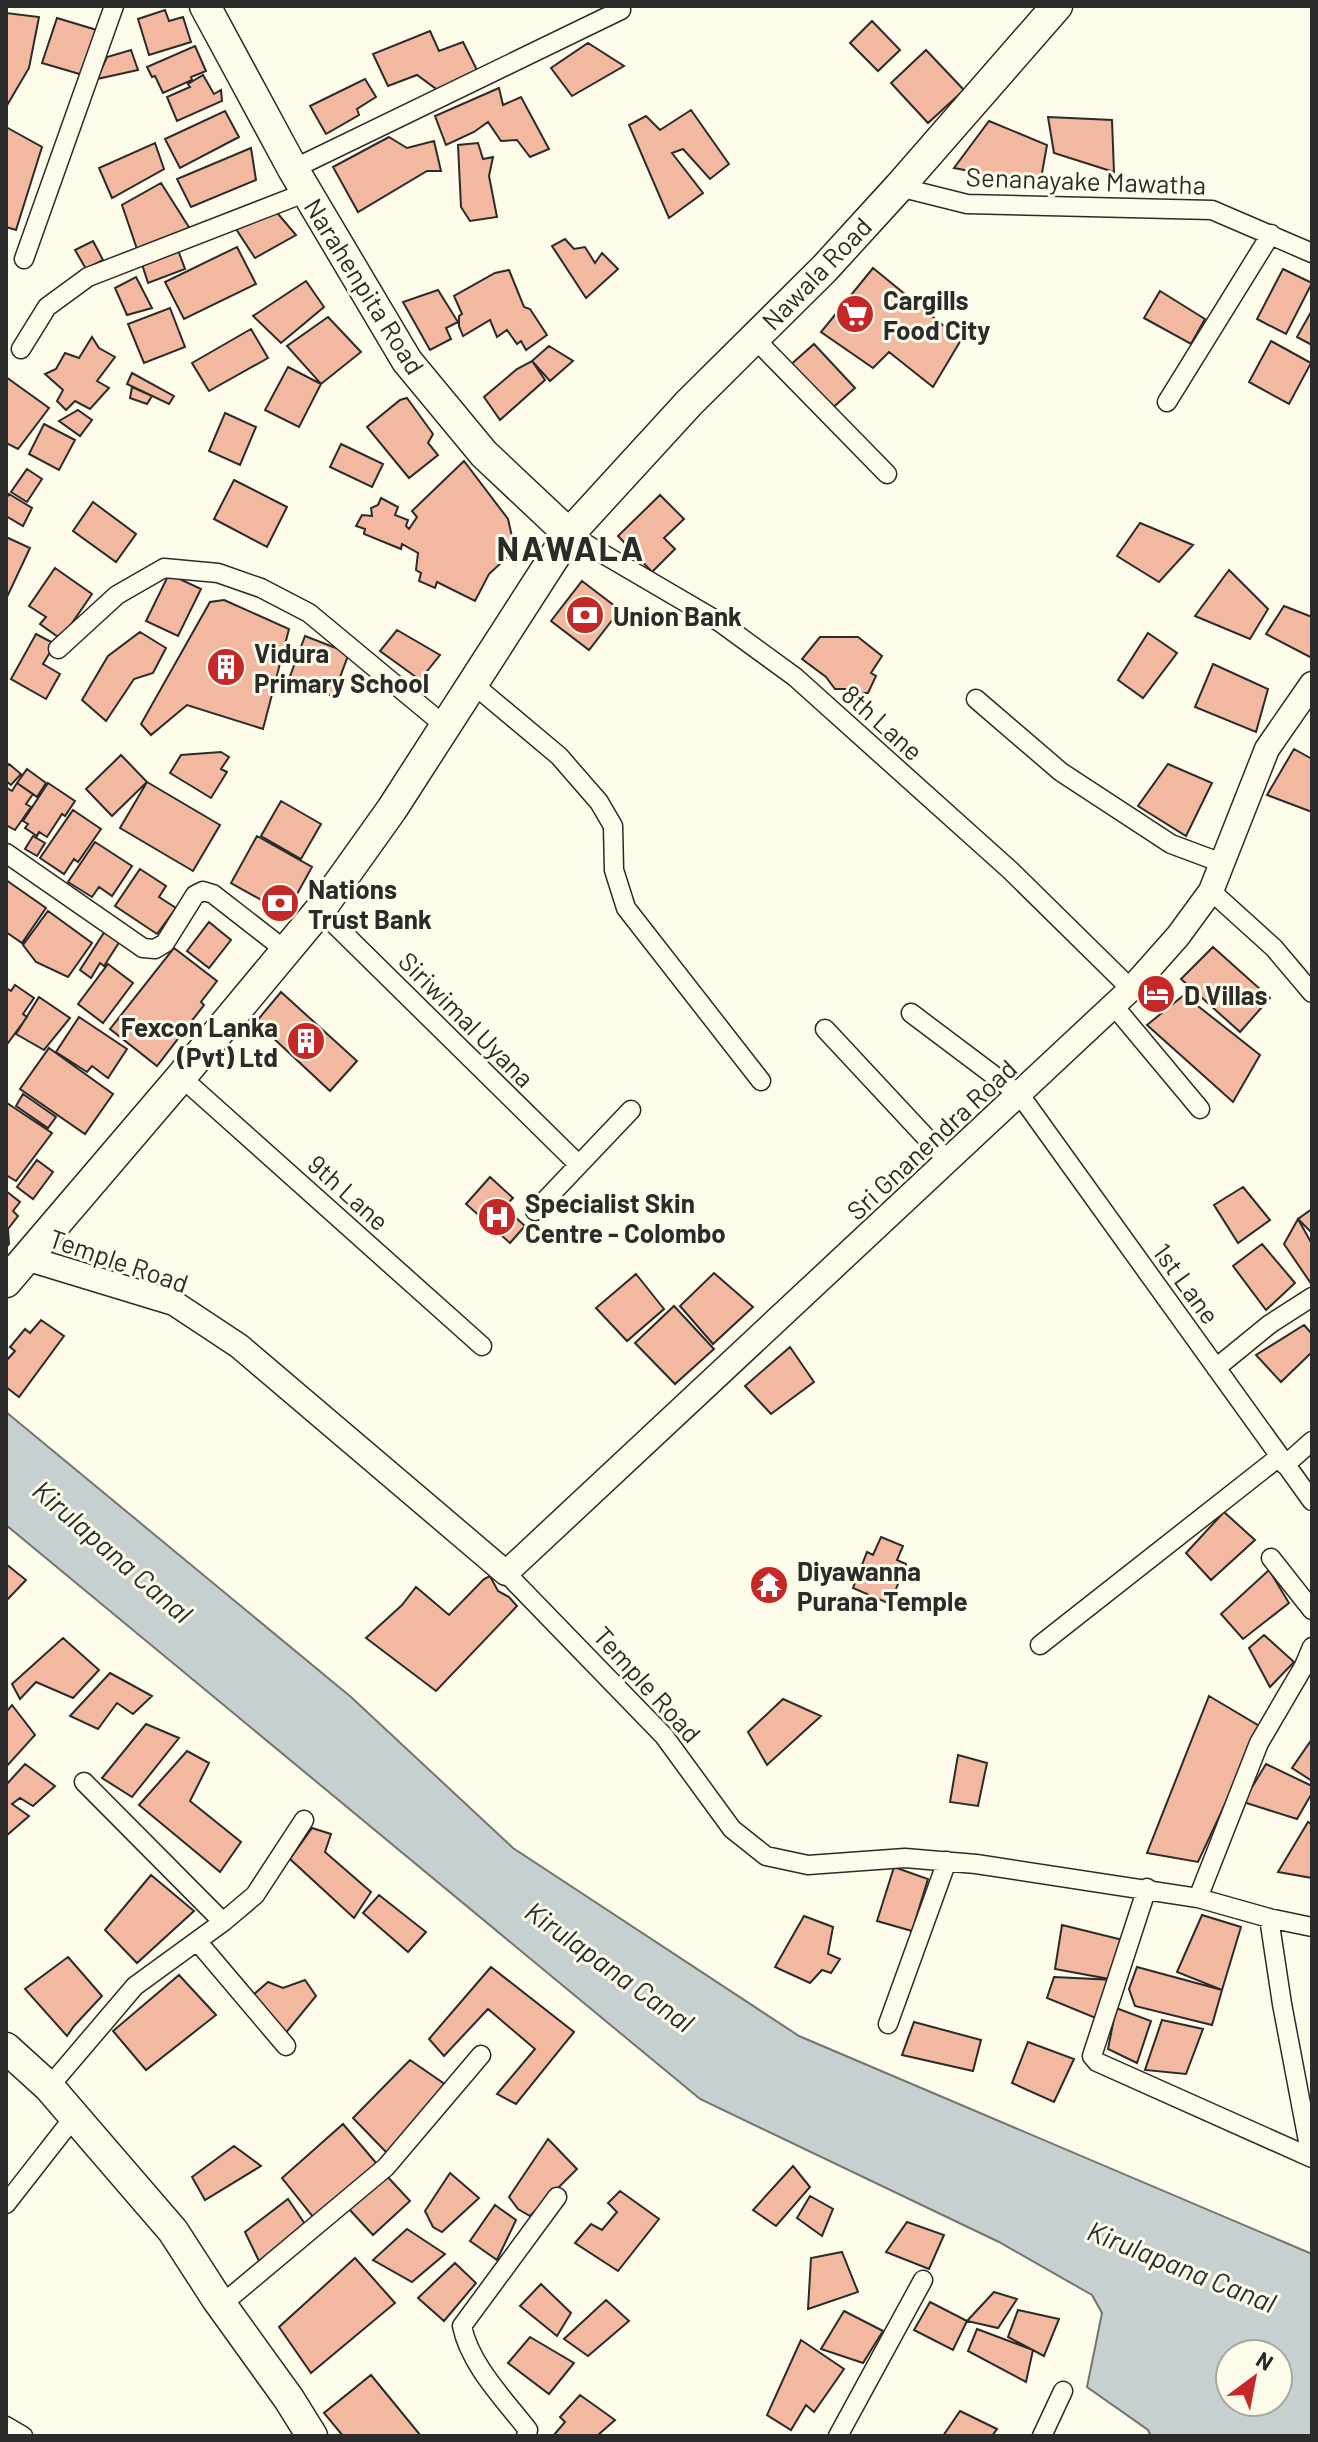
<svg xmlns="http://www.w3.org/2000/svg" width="1318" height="2442" font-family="Barlow,sans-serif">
  <rect width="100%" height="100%" fill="#fdfbea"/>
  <path fill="#c7d0d0" stroke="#74746e" stroke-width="2" fill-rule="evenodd" d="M6 1412 351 1697 513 1848 799 2036 1312 2254V2436H1151L1148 2430 1087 2387 1102 2313 1092 2295 999 2242 700 2099 6 1525ZM1230 2354H1278V2402H1230Z"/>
  <path fill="#f2b8a0" stroke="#2b2b2b" stroke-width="2" d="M165 10 169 21 183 17 191 42 149 55 138 19Z
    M6 13 39 17 29 68 6 107Z
    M57 18 100 31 83 75 42 63Z
    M872 21 900 50 878 71 850 43Z
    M430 31 439 51 463 42 478 72 439 91 417 75 388 86 373 54Z
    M588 43 624 66 572 96 551 68Z
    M195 46 206 71 191 77 192 80 163 93 155 76 152 77 147 67Z
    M131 50 138 70 97 79 107 57Z
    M926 50 964 90 928 123 891 83Z
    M203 75 214 94 221 90 222 101 177 121 167 97 190 87 188 84Z
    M365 79 376 97 357 109 359 115 326 134 310 106Z
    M499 88 503 105 521 97 549 149 530 157 517 140 501 141 488 122 474 132 446 145 435 116Z
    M691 110 729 164 710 179 683 149 672 153 703 193 669 218 629 125 646 116 660 130Z
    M225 111 239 137 180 168 165 139Z
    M1048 117 1112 120 1114 172 1054 153Z
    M989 121 1047 145 1040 184 954 168Z
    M6 127 42 147 16 230 6 227Z
    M389 137 407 148 434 141 441 171H427L358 212 333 167Z
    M155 143 164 169 112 198 99 168Z
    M478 143 483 159 493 157 489 176 497 217 470 221 461 207 458 145Z
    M251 148 256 180 191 207 177 179Z
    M161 183 192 232 137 249 122 205Z
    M273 208 296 235 255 258 236 229Z
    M565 239 574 249 585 247 595 263 602 253 618 269 586 298 552 246Z
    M93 241 103 260 86 269 75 250Z
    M237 247 256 284 184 319 165 282Z
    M178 250 185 269 148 283 142 264Z
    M873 268 961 340 933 387 889 352 873 368 821 332Z
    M1283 269 1312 283 1286 334 1257 319Z
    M509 270 524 307 530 309 547 335 526 350 521 341 517 344 507 330 497 337 490 320 463 336 459 326V316L462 314 454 296 495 273Z
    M136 277 152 308 127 315 115 288Z
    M306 281 324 307 281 343 253 316Z
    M438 290 458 322 446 328 451 339 430 350 403 302Z
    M1160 291 1205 319 1191 344 1144 318Z
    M170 308 185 347 144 363 128 324Z
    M1312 310V345L1297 337Z
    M328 317 361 352 321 384 287 346Z
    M251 329 268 358 209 391 192 363Z
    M92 337 99 348 115 357 97 381 109 388 90 409 75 401 66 410 57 401 63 390 45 374 56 369 65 353 79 358Z
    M1271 341 1311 363 1289 404 1249 382Z
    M814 344 855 388 829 411 788 367Z
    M549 346 573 361 550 381 532 361Z
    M532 361 545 380 500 420 484 397 517 369Z
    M288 367 321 384 299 427 265 410Z
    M132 373 174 396 169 404 127 384Z
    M6 377 49 408 18 449 6 443Z
    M132 387 152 396 147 404 130 398Z
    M407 398 433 434 428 443 438 455 409 478 367 427 400 400Z
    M78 410 92 420 80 436 59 421Z
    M225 413 256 427 240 465 209 451Z
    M44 424 75 440 59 470 29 454Z
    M341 444 383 464 372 487 330 467Z
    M464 461 508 519 515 550 489 574 475 601 437 582 435 588 419 581 421 573 416 570 418 553 402 544 401 549 364 534 365 529 356 526 362 515 372 516 371 508 378 505 381 498 398 507 395 515 408 520 406 526 409 529 417 517 412 511Z
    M27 469 42 479 27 502 11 492Z
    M234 480 287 507 267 547 214 519Z
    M9 494 32 508 23 526 6 516V499Z
    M660 495 684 519 664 538 675 549 652 572 618 536Z
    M93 502 136 534 116 562 73 531Z
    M1140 523 1193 545 1159 582 1117 556Z
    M6 537 30 548 8 595 6 594Z
    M55 568 92 594 61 639 40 624 46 617 29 606Z
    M1229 570 1268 609 1250 639 1195 616Z
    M169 574 201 589 178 636 146 621Z
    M582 581 620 610 589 650 551 621Z
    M224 600 289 629 263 729 187 705 151 735 141 724 210 602Z
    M1284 606 1312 617V658L1266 634Z
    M397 630 440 655 420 680 380 651Z
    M140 632 166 648 153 673 134 679 106 721 82 700 108 656Z
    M1148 633 1177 653 1143 698 1118 680Z
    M36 634 55 644 43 664 60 674 46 699 11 679Z
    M305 636 349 653 333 696 289 679Z
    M820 637H858L882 656 871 673 876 676 868 693H862L856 699 847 689H835L826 677 802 659Z
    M1213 664 1268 689 1256 732 1195 707Z
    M1294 749 1312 759V812L1267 795Z
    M221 752 229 757 221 769 227 772 211 798 170 773 181 755Z
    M121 755 147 782 112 816 86 789Z
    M9 764 21 774 11 785 6 781V767Z
    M1168 764 1212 783 1186 836 1138 806Z
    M27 769 46 783 37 797 17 783Z
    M147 782 220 825 193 871 120 828Z
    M17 783 33 794 26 804 31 807 15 830 6 825V790L7 788 12 791Z
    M48 783 75 801 65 816 62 814 47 837 39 832 37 836 25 828 28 824 23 821Z
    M281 801 321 824 301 859 261 836Z
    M73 810 101 829 78 862 74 859 64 874 40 858Z
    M33 836 45 843 37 856 25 849Z
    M257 836 312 867 286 914 231 883Z
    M95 842 132 866 112 896 99 887 92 897 68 882Z
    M140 869 166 886 159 897 176 908 157 934 115 906Z
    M6 880 46 908 22 943 6 932Z
    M48 911 92 943 68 977 36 962 23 945Z
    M209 922 231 940 209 968 187 951Z
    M105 931 120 941 104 966 100 963 91 978 80 970Z
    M1213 947 1270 998 1240 1032 1181 979Z
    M174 948 217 981 201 1002 204 1005 157 1066 110 1029Z
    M108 964 133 983 103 1023 78 1004Z
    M15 985 34 998 23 1014 27 1017 8 1043 6 1041V988L11 991Z
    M281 992 357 1061 330 1091 256 1022Z
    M1184 995 1260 1055 1233 1102 1147 1025Z
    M39 997 70 1018 44 1050 16 1034Z
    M79 1017 127 1049 108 1078 92 1066 87 1072 56 1052Z
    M49 1048 113 1094 85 1134 20 1089Z
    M23 1094 56 1117 48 1128 16 1106Z
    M7 1103 52 1133 16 1181 6 1175Z
    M37 1160 53 1172 33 1199 17 1187Z
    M490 1177 513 1198 504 1207 525 1226 510 1243 466 1204Z
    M1243 1187 1270 1220 1238 1243 1214 1205Z
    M6 1191 20 1202 13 1211 18 1216 8 1229 9 1244 6 1248Z
    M1312 1209V1233L1298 1219Z
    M1298 1219 1312 1244V1285L1284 1244Z
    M1262 1244 1295 1283 1266 1310 1233 1266Z
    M714 1273 753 1307 713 1344 680 1306Z
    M636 1274 664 1309 627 1341 596 1308Z
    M674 1306 714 1349 675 1384 635 1343Z
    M41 1320 64 1336 19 1397 6 1387V1361L15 1351 10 1347 25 1329 30 1333Z
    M1304 1325 1312 1334V1352L1281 1382 1256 1355Z
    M790 1347 814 1382 771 1414 745 1386Z
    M1224 1512 1255 1540 1211 1580 1186 1553Z
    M881 1537 903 1546 897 1560 906 1564 890 1604 853 1588 867 1552 873 1555Z
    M6 1564 26 1580 6 1601Z
    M1269 1570 1289 1603 1243 1639 1221 1614Z
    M490 1576 498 1591 509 1597 517 1606 436 1691 366 1638 402 1605 416 1587 449 1615 484 1579Z
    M1264 1635 1294 1662 1270 1687 1249 1648Z
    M63 1638 99 1670 73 1698 36 1682 20 1699 12 1684Z
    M110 1673 152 1696 133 1714 117 1703 98 1729 70 1716Z
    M1209 1696 1261 1727 1198 1862 1147 1853Z
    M783 1699 821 1716 767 1765 748 1732Z
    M12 1705 35 1735 6 1767V1712Z
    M146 1724 179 1738 132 1797 102 1778Z
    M1312 1739V1781L1292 1768Z
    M187 1751 209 1763 190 1801 241 1842 220 1872 139 1805Z
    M958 1755 987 1763 978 1806 950 1802Z
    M25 1764 55 1786 33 1806 20 1798 12 1804 29 1816 6 1836V1785Z
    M1266 1764 1312 1786V1793L1297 1819 1243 1802Z
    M1308 1822 1312 1824V1878L1278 1872Z
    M312 1828 331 1834 325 1852 371 1892 354 1918 290 1859Z
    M894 1867 928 1879 912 1931 877 1921Z
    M151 1875 194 1911 137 1963 105 1930Z
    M379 1895 426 1932 408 1952 363 1913Z
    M1202 1915 1241 1927 1222 1990 1177 1972Z
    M804 1916 833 1927 828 1954 840 1959 831 1973 822 1970 810 1983 775 1967Z
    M1062 1925 1127 1941 1115 1980 1055 1969Z
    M68 1957 102 1996 74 2026 67 2036 25 1989Z
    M491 1967 574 2032 516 2104 497 2094 535 2049 488 2009 444 2056 429 2039Z
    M1137 1967 1222 1990 1212 2025 1135 2006 1129 1989Z
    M179 1975 216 2015 146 2070 113 2031Z
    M1054 1977 1115 1980 1098 2019 1047 1998Z
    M305 1980 316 1996 284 2035 253 1995 268 1982 283 1988Z
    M1116 2008 1151 2021 1137 2063 1108 2049Z
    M1162 2020 1203 2029 1186 2074 1145 2070Z
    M914 2022 981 2040 973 2071 902 2055Z
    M1028 2042 1074 2059 1054 2102 1012 2083Z
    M410 2060 446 2085 387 2153 353 2118Z
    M343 2124 377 2164 318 2223 282 2178Z
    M548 2139 577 2169 530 2216 518 2209 509 2197Z
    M234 2146 261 2166 205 2200 192 2177Z
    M793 2166 810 2187 776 2226 753 2210Z
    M450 2173 479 2198 442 2232 433 2227 425 2211Z
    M385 2174 410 2201 373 2235 348 2208Z
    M620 2191 659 2219 618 2271 575 2243 591 2224 602 2230 617 2212 608 2203Z
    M810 2196 833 2209 822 2236 797 2218Z
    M288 2199 307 2227 259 2261 245 2232Z
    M495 2205 516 2220 497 2260 470 2241Z
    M907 2222 944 2235 929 2269 886 2252Z
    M407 2229 445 2254 412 2282 373 2260Z
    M842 2252 858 2292 808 2309 811 2258Z
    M355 2258 395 2303 311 2373 279 2327Z
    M455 2263 476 2283 444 2321 418 2298Z
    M541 2284 571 2313 557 2336 520 2306Z
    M994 2292 1017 2299 998 2328 967 2321Z
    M606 2300 629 2321 588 2356 564 2339Z
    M930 2302 967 2321 953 2350 914 2330Z
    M1018 2310 1059 2319 1044 2356 1008 2337Z
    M844 2311 883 2331 863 2363 821 2349Z
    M977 2329 1033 2350 1026 2382 968 2351Z
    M530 2337 574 2363 549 2394 508 2363Z
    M801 2340 844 2369 814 2412 806 2405 791 2430 767 2415Z
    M371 2375 421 2436H343L324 2413Z
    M580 2395 615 2420 598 2435 599 2436H553L565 2422 560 2417Z
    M960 2411 997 2429 992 2436H943Z"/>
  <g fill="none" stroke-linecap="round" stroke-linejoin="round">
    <defs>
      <path id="minor" d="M293 169 621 10
        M899 187 967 204 1212 210 1312 253
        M24 259 114 6
        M753 337 887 474
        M21 349 47 307 88 277 307 192
        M1167 402 1271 234
        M569 534 721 623 795 677 1010 870 1131 989
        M58 649 117 595 164 568 218 573 261 588 309 613 444 725
        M473 684 559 756 599 802 613 826 614 870 626 908 761 1081
        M976 699 1061 772 1171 844 1222 863
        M6 853 143 948 155 949 165 943 195 895 203 891 213 894 285 950
        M1211 891 1274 948 1312 993
        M320 910 579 1165
        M1114 1006 1200 1109
        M911 1013 1020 1095 1312 1501
        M825 1029 948 1161
        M181 1077 482 1346
        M535 1211 631 1110
        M1216 1368 1270 1324 1312 1297
        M1285 1465 1312 1441
        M1271 1558 1312 1610
        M506 1573 664 1736 732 1829 766 1856 808 1865 905 1858 976 1864 1198 1898 1269 1918 1312 1927
        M1040 1645 1279 1457
        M84 1782 223 1922
        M1147 1888 1092 2056 1097 2062 1312 2158
        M1198 1898 1259 1743 1304 1666 1312 1647
        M1269 1918 1282 2004 1311 2157
        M197 1941 286 2046
        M888 2024 947 1861
        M49 2087 135 1986 223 1922 255 1895 304 1820
        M6 2204 74 2117
        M221 2305 386 2167 481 2055
        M6 2426 23 2436
        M526 2436 528 2430C504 2399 470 2365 462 2326L557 2197
        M838 2436 923 2280
        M1042 2436 1063 2391"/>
      <path id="tertiary" d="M26 1258 174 1303 239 1346 506 1573 1131 989 1178 936 1211 891 1267 749 1312 684"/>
      <path id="primary" d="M205 6 293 169 407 361 484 454 569 534
        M6 1282 181 1077 320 910 392 809 569 534 689 403 825 268 899 187 1057 6
        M6 2048 49 2087 173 2231 217 2299 289 2399 312 2436"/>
    </defs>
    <use href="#minor" stroke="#2b2b2b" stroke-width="21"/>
    <use href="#tertiary" stroke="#2b2b2b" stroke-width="27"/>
    <use href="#primary" stroke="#2b2b2b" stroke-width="33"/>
    <use href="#minor" stroke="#fdfbea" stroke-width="18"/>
    <use href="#tertiary" stroke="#fdfbea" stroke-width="24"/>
    <use href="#primary" stroke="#fdfbea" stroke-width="30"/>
  </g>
  <defs>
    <symbol id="supermarket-disc" viewBox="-11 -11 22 22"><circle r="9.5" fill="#c62828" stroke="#fdfbea"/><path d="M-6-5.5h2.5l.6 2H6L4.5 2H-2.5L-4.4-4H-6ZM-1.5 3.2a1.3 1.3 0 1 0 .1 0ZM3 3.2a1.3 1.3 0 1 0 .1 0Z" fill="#fff"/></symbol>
    <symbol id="bank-disc" viewBox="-11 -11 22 22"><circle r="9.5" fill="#c62828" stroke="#fdfbea"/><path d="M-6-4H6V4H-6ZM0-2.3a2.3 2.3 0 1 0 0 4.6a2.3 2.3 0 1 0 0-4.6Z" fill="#fff"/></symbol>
    <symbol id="building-disc" viewBox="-11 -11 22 22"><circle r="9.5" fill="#c62828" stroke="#fdfbea"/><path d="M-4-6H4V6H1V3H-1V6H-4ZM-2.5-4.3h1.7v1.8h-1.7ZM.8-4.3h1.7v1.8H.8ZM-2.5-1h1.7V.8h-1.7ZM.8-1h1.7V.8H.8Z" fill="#fff"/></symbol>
    <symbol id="hotel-disc" viewBox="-11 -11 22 22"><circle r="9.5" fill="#c62828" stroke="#fdfbea"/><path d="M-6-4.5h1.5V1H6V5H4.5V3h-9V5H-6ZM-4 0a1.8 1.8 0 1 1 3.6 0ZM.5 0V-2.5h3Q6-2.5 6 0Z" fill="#fff"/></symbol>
    <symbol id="hospital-disc" viewBox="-11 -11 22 22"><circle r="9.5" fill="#c62828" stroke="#fdfbea"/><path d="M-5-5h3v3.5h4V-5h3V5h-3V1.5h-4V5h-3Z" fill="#fff"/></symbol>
    <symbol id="temple-disc" viewBox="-11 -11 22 22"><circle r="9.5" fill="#c62828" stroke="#fdfbea"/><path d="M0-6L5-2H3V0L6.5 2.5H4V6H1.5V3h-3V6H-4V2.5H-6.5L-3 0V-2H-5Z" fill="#fff"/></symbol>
  </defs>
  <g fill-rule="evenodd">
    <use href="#supermarket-disc" x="833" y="292" width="44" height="44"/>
    <use href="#bank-disc" x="563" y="593" width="44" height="44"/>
    <use href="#building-disc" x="204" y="645" width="44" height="44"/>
    <use href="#bank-disc" x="258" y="881" width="44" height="44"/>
    <use href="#hotel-disc" x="1134" y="972" width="44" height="44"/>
    <use href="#building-disc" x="284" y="1019" width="44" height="44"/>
    <use href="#hospital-disc" x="475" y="1195" width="44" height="44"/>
    <use href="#temple-disc" x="747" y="1563" width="44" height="44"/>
  </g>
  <g text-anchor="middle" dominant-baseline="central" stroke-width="6" stroke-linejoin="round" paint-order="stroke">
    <g font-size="26" fill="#2b2b2b" stroke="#fdfbea">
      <text transform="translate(1086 180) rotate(2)">Senanayake Mawatha</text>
      <text transform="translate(816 273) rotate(-46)">Nawala Road</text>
      <text transform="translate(365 286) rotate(58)">Narahenpita Road</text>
      <text transform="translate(883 722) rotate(42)">8th Lane</text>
      <text transform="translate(467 1019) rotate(45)">Siriwimal Uyana</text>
      <text transform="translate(931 1139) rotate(-43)">Sri Gnanendra Road</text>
      <text transform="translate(349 1192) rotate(42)">9th Lane</text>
      <text transform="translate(119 1260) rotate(19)">Temple Road</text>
      <text transform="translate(1187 1283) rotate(54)">1st Lane</text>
      <text transform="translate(648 1684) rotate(48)">Temple Road</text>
    </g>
    <g font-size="26" font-weight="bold" fill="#2b2b2b" stroke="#fdfbea" text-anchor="start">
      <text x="883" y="299">Cargills<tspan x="883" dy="30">Food City</tspan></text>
      <text x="613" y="615">Union Bank</text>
      <text x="254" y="652">Vidura<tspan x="254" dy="30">Primary School</tspan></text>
      <text x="308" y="888">Nations<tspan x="308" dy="30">Trust Bank</tspan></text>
      <text x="1184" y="994">D Villas</text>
      <text x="278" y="1026" text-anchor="end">Fexcon Lanka<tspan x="278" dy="30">(Pvt) Ltd</tspan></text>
      <text x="525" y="1202">Specialist Skin<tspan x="525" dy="30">Centre - Colombo</tspan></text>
      <text x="797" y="1570">Diyawanna<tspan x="797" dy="30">Purana Temple</tspan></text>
    </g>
    <g font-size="28" font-style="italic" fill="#2b2b2b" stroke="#fdfbea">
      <text transform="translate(113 1551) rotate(41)">Kirulapana Canal</text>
      <text transform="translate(610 1966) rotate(36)">Kirulapana Canal</text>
      <text transform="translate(1182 2266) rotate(22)">Kirulapana Canal</text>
    </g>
    <g font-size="34" font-weight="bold" letter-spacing="2" fill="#2b2b2b" stroke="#fdfbea">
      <text x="571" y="547">NAWALA</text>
    </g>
  </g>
  <rect width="1318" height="2442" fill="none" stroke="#2b2b2b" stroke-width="16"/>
  <g transform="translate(1254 2378) rotate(32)"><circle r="38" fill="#fdfbea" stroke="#a9a89e" stroke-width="2"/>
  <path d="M0-6L14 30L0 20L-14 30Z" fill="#c62828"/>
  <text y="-12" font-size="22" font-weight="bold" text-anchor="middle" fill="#2b2b2b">N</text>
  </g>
</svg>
